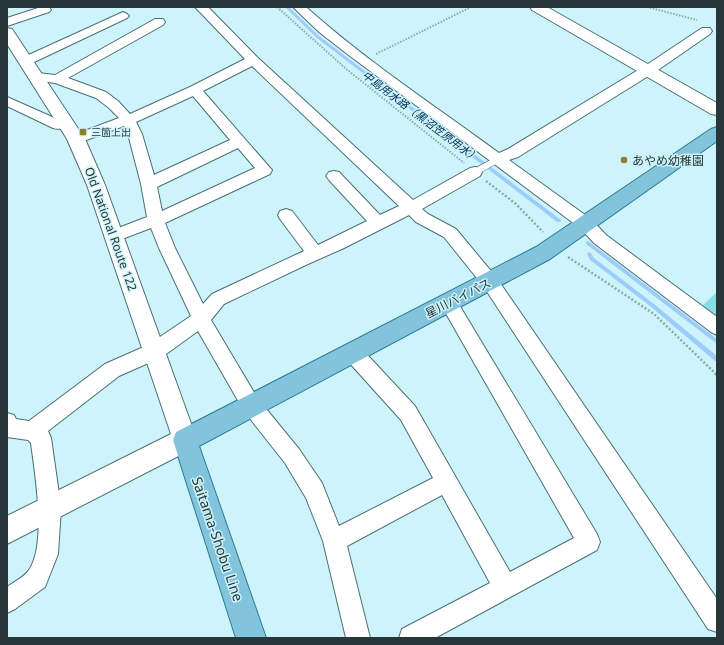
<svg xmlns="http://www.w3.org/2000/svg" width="724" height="645" font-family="'Noto Sans','Noto Sans JP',sans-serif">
  <rect width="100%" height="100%" fill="#cdf4fa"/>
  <path fill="#89dde8" d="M717 292V320L702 309V306Z"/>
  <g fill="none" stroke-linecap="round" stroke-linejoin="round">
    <path fill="#9eccfa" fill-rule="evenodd" d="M285 7H289L319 36 561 220V222H557L317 38Z
      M588 241 717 339V344L586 244V242Z
      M589 252 591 253 594 258 654 304 717 356V361H715L650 306 590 260 587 254Z"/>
    <defs>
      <path id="service" d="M498 156 501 157V161L478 174H472V170Z"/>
      <path id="minor" d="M37 7H49L51 10 49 12 7 26V18L38 8Z
        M195 7H208L257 57 413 200 470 168 475 167 480 168 482 172 480 176 422 209 428 214 456 229 496 277 717 599V632L708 629 484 287 444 237 416 222 409 215 344 248 308 264 224 304 211 320 258 399 299 449 322 483 339 526 433 478 401 420 346 359 344 353 346 347 353 345 360 347 415 406 510 572 574 538 440 303 443 298 449 296 455 298 597 534 600 542 597 550 435 638H399L402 629 490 583 442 495 347 546 370 638H346L323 541 306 498 285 463 244 411 198 331 162 357 119 376 48 431 51 438 61 508 58 554 45 587 15 609 7 613V587C14 582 24 577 29 570 47 544 35 474 31 443L28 440 7 437V413L14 415 16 419 29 421 105 364 148 345 191 316 159 248 151 228 114 242 108 240 106 236 108 232 147 217 141 184 128 134 124 126 81 142 76 144 71 142 69 139 71 136 119 118 108 107 96 98 55 83 33 80 32 77 33 74 38 73 55 75 155 19H163L165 22 163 25 68 78 106 92 118 101 130 114 190 87 245 59ZM252 66 399 206 380 215 339 172 334 171 329 172 326 176 329 180 367 221 318 245 292 211 286 209 280 211 278 215 280 219 304 251 212 294 203 304 175 248 165 223 270 174 272 170 203 91ZM193 96 230 140 154 175 142 134 136 122ZM238 148 255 168 162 211 157 187Z
        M293 7H306C365 60 435 106 499 153L508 149 648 64 702 28H710L712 31 710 34 658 70 518 157 509 160 592 220 606 235 717 317V335L711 332 594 243 580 228 346 53 319 32Z
        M123 12 127 14 129 16 127 18 30 64H22L20 61 22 58Z
        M7 97 59 120 66 118 71 120 73 123 71 126C65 128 59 130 53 128L7 106Z"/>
      <path id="tertiary" d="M530 7H547L717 103V115L711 114 532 10Z
        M7 28 12 29 85 139 105 185 197 440 194 448 7 544V516L171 434 87 185 67 139 7 44Z"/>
      <path id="primary" d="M717 127V141L550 259 199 446 266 638H236L173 440 176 432 536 247 711 129Z"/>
    </defs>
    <use href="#service" stroke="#4c6f74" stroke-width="1"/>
    <use href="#minor" stroke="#4c6f74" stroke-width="2"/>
    <use href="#tertiary" stroke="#4c6f74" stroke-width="2"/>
    <use href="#primary" stroke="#2d7994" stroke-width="2"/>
    <path stroke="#8dabaf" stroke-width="2" stroke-dasharray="1.5 1.5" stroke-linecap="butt" d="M277 7 345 68 464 163
      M647 7 697 20
      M376 54 471 7"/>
    <path stroke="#8dabaf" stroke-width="2.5" stroke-dasharray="2 2" stroke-linecap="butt" d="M486 181 516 204 543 232
      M568 257 654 314 716 374"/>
    <path stroke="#8dabaf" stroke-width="3" stroke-dasharray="2.5 2.5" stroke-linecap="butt" d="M715 373 717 375"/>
    <use href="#service" fill="#fff" fill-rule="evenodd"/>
    <use href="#minor" fill="#fff" fill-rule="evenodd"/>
    <use href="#tertiary" fill="#fff" fill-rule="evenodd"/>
    <use href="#primary" fill="#83c4dd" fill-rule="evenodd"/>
  </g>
  <g fill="#8a8128" stroke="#cdf4fa" stroke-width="1.5">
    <rect x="79" y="128" width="8" height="8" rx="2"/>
    <circle cx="624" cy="160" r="4"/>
  </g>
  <g text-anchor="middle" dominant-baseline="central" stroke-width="3" stroke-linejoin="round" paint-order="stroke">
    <g font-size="10" fill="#273638" stroke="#cdf4fa" text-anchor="start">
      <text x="91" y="132">三箇上出</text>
    </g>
    <g font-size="11" font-style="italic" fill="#012d51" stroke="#cdf4fa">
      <text transform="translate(421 116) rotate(37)">中島用水路（黒沼笠原用水）</text>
    </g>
    <g font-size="12" fill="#273638" stroke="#cdf4fa" text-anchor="start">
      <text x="632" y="160">あやめ幼稚園</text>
    </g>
    <g font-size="12" fill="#273638" stroke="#cdf4fa">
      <text transform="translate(111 229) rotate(70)">Old National Route 122</text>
      <text transform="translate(458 298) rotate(-27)">星川バイパス</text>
    </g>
    <g font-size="14" fill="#273638" stroke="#cdf4fa">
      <text transform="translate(218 539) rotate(71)">Saitama-Shobu Line</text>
    </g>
  </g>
  <rect width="724" height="645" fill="none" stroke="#273638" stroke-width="16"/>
</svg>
